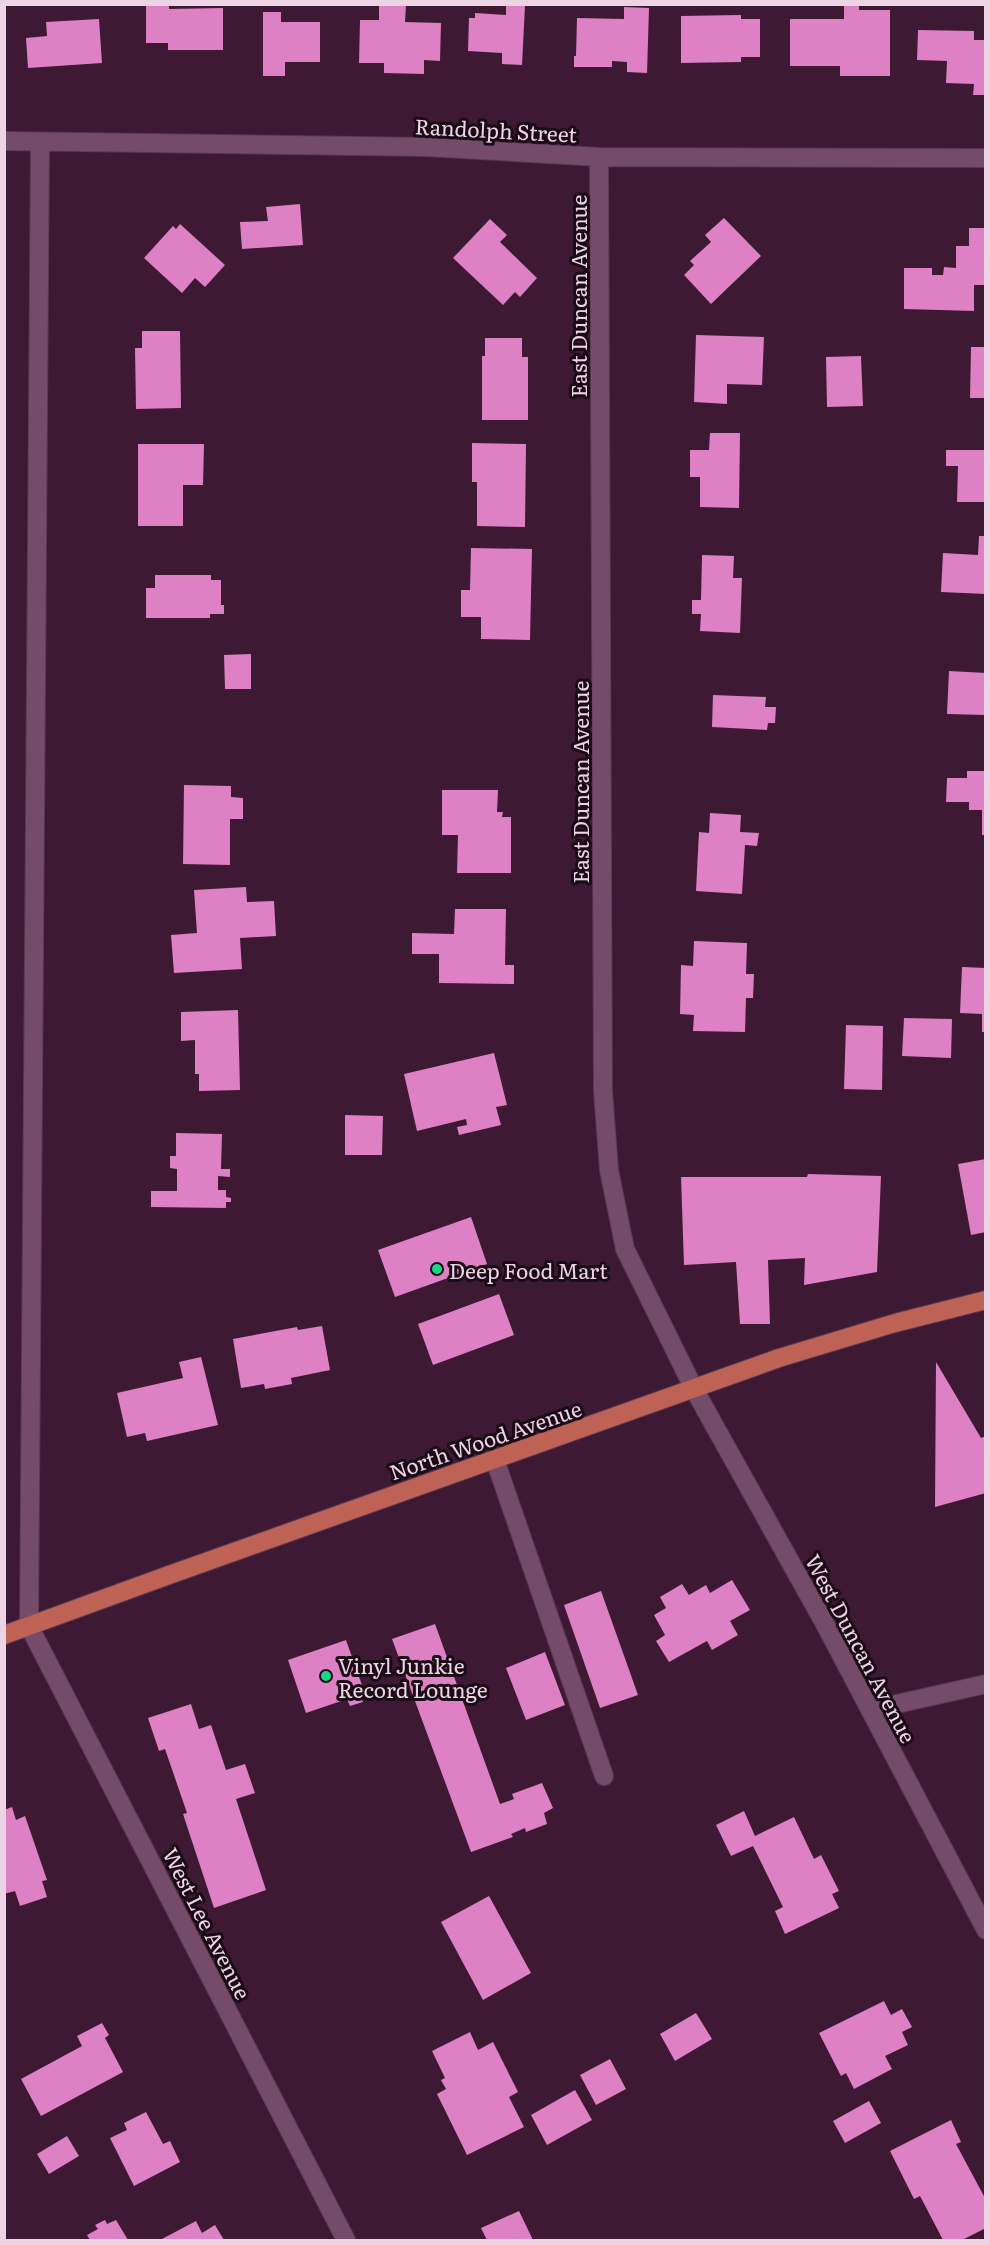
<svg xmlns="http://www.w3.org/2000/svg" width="990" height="2245" font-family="Literata,serif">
  <rect width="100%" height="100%" fill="#3d1934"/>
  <path fill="#dd80c4" d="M146 4H169V9L223 8V50H168V43H146Z
    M379 4 406 5 405 22 441 23 440 61 424 60V74L384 73V63H359L360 20H379Z
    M506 5 525 6 522 65 502 64V53L468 51 469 18H475V13L506 15Z
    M844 6H859V10H890V76H840V66H790V19H844Z
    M624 7 649 8 647 73 627 72V62L612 61V67H574V56H576L577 18 624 19Z
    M263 12H281V22H320V62H285V76H263Z
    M741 15V19H760V57H741V62L681 63V16Z
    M99 19 102 63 28 68 26 38 47 36 46 22Z
    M918 30 974 31V40H986V95H973L974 84 946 83 947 61 917 60Z
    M300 204 303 245 242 249 240 222 268 221 266 207Z
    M724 218 761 256 711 304 684 275 694 265 690 261 711 242 705 235Z
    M490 219 507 235 500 242 537 278 520 297 515 292 503 305 453 258Z
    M180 224 225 265 205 287 195 278 182 293 144 258 173 226 176 229Z
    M969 228H986V285H974V311L904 309V268H932V275H943L944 267 956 268V246H969Z
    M142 331H180L181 408 136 409 135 348H142Z
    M696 335 764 337 762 385 727 384V404L694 402Z
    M485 338H522V357H528V420H482V356H485Z
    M971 347H986V398H970Z
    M861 356 863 406 827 407 826 357Z
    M710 433H740L739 508 700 507V477H690V450H709Z
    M472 443 526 444 525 527 477 526V482H472Z
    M138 444H204L203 485H183V526H138Z
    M946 450H986V502H957L958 466H946Z
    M979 536H986V594L941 592 943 553 978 555Z
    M471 548 532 549 530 640 481 639V617H461V590H470Z
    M702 555 734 556 733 578H742L740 633 700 631 701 614H692V600H701Z
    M155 575H211V580H221V605H224V614H210V618H146V588H155Z
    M251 654V689H225L224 655Z
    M949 671 986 673V715L947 714Z
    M713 695 766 697 765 707H776L775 723H768L767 730 712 727Z
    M967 771H986V835H982V810H969V802H946L947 778H967Z
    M184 785 231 786V797L243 798V819H230V865L183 864Z
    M442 790H498L497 812H503L502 817H511V873H457L458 835H442Z
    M710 813 741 815 740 832 759 833 757 846 745 845 742 894 696 891 699 832 709 833Z
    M246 887 247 902 274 901 276 936 240 938 242 969 174 973 171 935 197 933 194 890Z
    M455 909H506L505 965H514V984L439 983V954H412V933L454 934Z
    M694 941 747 943 746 974H754L753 998H746L745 1032 693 1031 694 1015 680 1014 681 965 693 966Z
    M962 967 986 968V1032H982V1014L960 1013Z
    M238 1010 240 1090 199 1091V1074H195V1040L181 1041V1012Z
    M904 1018 952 1019 951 1058 902 1056Z
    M846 1025 883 1026 882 1090 844 1089Z
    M494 1053 507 1105 496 1107 501 1125 459 1135 457 1127 467 1125 466 1119 417 1131 404 1074Z
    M345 1115 383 1116 382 1155H345Z
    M176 1133 222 1134 221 1169H230V1177L218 1176V1190H226V1197L231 1198V1202H226V1208L151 1207V1191H177V1169L170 1168V1156H176Z
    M986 1159V1232L971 1235 958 1164Z
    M808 1174 881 1176 877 1272 804 1285 805 1258 768 1260 770 1324H740L736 1262 684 1265 681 1177H807Z
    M471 1217 487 1264 395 1297 378 1250Z
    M499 1294 514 1335 433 1365 418 1324Z
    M322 1326 330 1370 291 1378 292 1384 265 1389 264 1384 241 1388 233 1339 297 1327 298 1330Z
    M201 1357 218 1425 147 1441 145 1433 127 1437 117 1393 183 1378 179 1362Z
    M936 1362 981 1438 986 1436V1493L935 1507Z
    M732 1580 750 1610 730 1621 738 1635 712 1650 707 1641 669 1662 656 1641 665 1635 654 1615 666 1608 660 1597 682 1584 689 1595 706 1585 710 1593Z
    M601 1591 638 1695 600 1708 564 1605Z
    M435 1624 500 1804 514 1799 512 1794 542 1783 553 1808 544 1813 547 1824 526 1832 525 1828 511 1834 513 1837 471 1852 392 1639Z
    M346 1640 364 1691 359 1693 363 1702 350 1706 347 1699 306 1713 288 1660Z
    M545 1652 565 1705 526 1720 506 1668Z
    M191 1704 199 1729 211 1725 226 1770 245 1764 255 1793 236 1799 266 1890 214 1908 183 1814 187 1813 165 1749 159 1751 148 1718Z
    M12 1807 16 1820 25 1816 47 1880 42 1881 47 1897 20 1906 15 1891 4 1894V1810Z
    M744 1811 755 1836 794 1817 814 1859 821 1855 839 1891 832 1894 839 1908 785 1934 775 1911 783 1907 753 1846 731 1856 716 1825Z
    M489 1896 531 1973 483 2000 441 1922Z
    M884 2001 891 2015 902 2009 912 2027 902 2032 908 2045 885 2056 892 2069 854 2089 846 2073 841 2076 819 2033Z
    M696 2013 712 2039 675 2061 660 2034Z
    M102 2023 109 2035 105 2038 123 2072 41 2116 21 2079 82 2046 77 2036Z
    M470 2032 478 2050 493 2042 518 2092 509 2097 524 2127 467 2155 437 2094 446 2089 441 2080 445 2078 432 2051Z
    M610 2059 626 2089 596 2105 580 2075Z
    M575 2090 592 2120 547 2145 531 2115Z
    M869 2101 881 2123 845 2143 833 2121Z
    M146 2112 163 2144 170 2141 180 2162 134 2186 110 2138 127 2130 124 2123Z
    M951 2120 961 2142 956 2144 986 2200V2228L962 2240H943L920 2196 914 2199 890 2151Z
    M67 2136 79 2156 49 2174 37 2154Z
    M519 2211 533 2240H487L481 2228Z
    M105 2220 107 2224 116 2220 128 2240H90L87 2235 98 2229 95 2225Z
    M196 2221 202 2233 215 2225 224 2240H160Z"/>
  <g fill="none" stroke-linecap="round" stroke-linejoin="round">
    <defs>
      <path id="minor" d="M4 141 427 147 599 157 986 158
        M40 142 29 1626 346 2240
        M599 157 603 1091 609 1170 625 1249 694 1389 826 1626 986 1930
        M495 1460 604 1776
        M870 1710 986 1684"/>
      <path id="major" d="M4 1635 169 1575 779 1358 895 1323 986 1300"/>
    </defs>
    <use href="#minor" stroke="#583950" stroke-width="20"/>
    <use href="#major" stroke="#583950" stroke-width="20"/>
    <use href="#minor" stroke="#744b68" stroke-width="18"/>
    <use href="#major" stroke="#be6256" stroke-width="18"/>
  </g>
  <g fill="#14d989" stroke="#1b0b16" stroke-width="2">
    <circle cx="437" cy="1269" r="6"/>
    <circle cx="326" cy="1676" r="6"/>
  </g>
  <g text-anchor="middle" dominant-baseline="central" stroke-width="6" stroke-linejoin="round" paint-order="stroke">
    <g font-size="21" fill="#edd4e5" stroke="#1b0b16">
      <text transform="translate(496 129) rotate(3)">Randolph Street</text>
      <text transform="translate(577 296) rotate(-90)">East Duncan Avenue</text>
      <text transform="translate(579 782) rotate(-90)">East Duncan Avenue</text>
      <text transform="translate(485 1439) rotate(-19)">North Wood Avenue</text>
      <text transform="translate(862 1648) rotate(62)">West Duncan Avenue</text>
      <text transform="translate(208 1923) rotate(63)">West Lee Avenue</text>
    </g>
    <g font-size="21" fill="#edd4e5" stroke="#1b0b16" text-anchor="start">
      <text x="449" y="1269">Deep Food Mart</text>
      <text x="338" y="1664">Vinyl Junkie<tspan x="338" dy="24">Record Lounge</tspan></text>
    </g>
  </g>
  <rect width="990" height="2245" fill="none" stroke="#edd4e5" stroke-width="12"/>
</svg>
